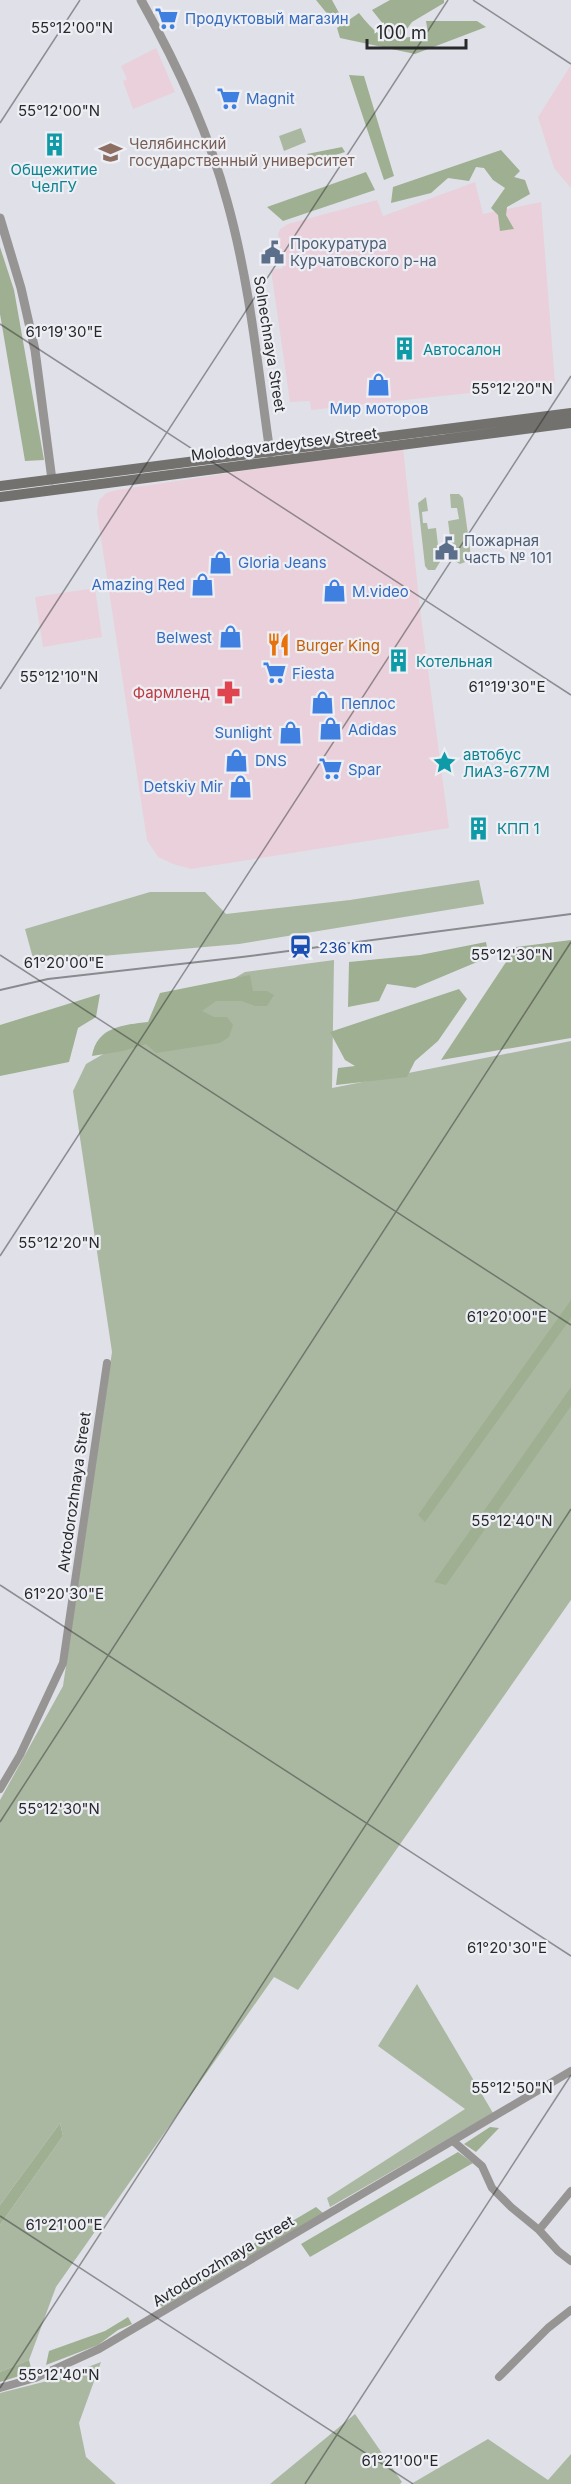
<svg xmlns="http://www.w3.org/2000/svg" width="571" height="2484" font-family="Inter,sans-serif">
  <rect width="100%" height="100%" fill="#e0e1e8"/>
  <path fill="#e9d0da" d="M156 48 175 92 133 109 123 81 127 79 121 66Z
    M571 65V188L554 168 538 117Z
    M475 182 483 214 541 202 555 384 311 410 310 401 290 402 271 270 283 268 278 234 280 229 288 224 377 200 383 216Z
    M403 447 420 609 449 828 191 869 173 864 158 857 147 840 97 512 99 500 106 493 117 490Z
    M95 588 102 637 43 647 35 597Z"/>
  <path fill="#abb8a1" d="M301 128 306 142 284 151 279 136Z
    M450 494H459L463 498 471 556 468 561 460 564 453 560 448 521 459 519 457 508H451Z
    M426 497 428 511 422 512 423 523H427L428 529 436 528 440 562 435 570H428L425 566 418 503Z
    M479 880 484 904 239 944 34 962 25 929 150 892H205L226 914 350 900Z
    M334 960 332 1088 571 1041V1600L298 1990 274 1977 56 2287 29 2360 0 2372V2225L63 2136 60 2123 0 2205V1800L63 1686 112 1352 73 1091 86 1064 245 972Z
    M417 1984 493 2113 330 2207 327 2198 465 2109 378 2046Z
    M101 2362 79 2423 86 2457 116 2484H0V2393L59 2378Z
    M355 2414 402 2482 400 2484H270Z
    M488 2439 548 2480 571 2454V2484H411Z"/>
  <path fill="#9faf91" d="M316 0H332L339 13 329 16Z
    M390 0H444V3L412 22 401 37 391 34 372 10Z
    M359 13C384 45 391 41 428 33L426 21H477L486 27 415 54 340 38 337 28Z
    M349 75 364 76 394 176 384 180Z
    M342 147 345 152 311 163 307 154Z
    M501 150 520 171 514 177 525 180 530 194 507 207 506 215 514 229 500 231 498 215 491 208 505 188 493 180 484 168 476 167 469 181 448 178 431 193 391 203 393 187Z
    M366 172 375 190 283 221 267 207Z
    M0 247 14 290 44 460 25 461 0 314Z
    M571 940V1038L441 1060 516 947Z
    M486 942 489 957 415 988 387 984 379 1001 348 1007 349 962 420 955Z
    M250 975 253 991H267L274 995 267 1006H255L242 1001H216L202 1011 214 1017H227L233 1025 229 1037 220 1043 156 1053 146 1044 123 1051 92 1056C97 1026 124 1025 148 1022L160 993Z
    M459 989 467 999 438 1041 415 1061 407 1077 336 1085 338 1068 355 1066 345 1060 330 1032Z
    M100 994 96 1017 78 1028 69 1062 0 1076V1025Z
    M571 1300V1318L425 1522 418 1515Z
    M571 1387V1406L446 1585 434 1582Z
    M60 2123 63 2136 0 2225V2205Z
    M490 2127 499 2128 476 2152 464 2144Z
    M458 2152 473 2163 310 2257 301 2244Z
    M316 2207 323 2213 162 2307 157 2301Z
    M128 2317 132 2324 118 2330 98 2345 46 2365 49 2351 105 2331Z
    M29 2360 32 2372 0 2382V2372Z"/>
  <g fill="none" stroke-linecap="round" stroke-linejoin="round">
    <path stroke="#979593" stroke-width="8" d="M0 1789 20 1755 63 1663 107 1363
      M453 2141 482 2166 492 2188 511 2207 539 2230 558 2251 571 2261
      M539 2230 571 2191
      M499 2377 548 2328 571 2310
      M0 2388 35 2378 99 2349 571 2071"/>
    <path stroke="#979593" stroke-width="9" d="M141 0C177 64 208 130 227 201 250 283 258 369 270 453
      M0 218 21 288 35 350 52 480"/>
    <path stroke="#73716d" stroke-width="10" d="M0 486 571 413
      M0 497 571 423"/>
    <path stroke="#898a8f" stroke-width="2" d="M0 990 48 979 242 957 571 914"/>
  </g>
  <path fill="none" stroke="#28292b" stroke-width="1.5" stroke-opacity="0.45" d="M473 0 571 64M0 123 80 0M0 324 571 695M0 689 448 0M0 955 571 1325M0 1256 571 376M0 1585 571 1956M0 1822 571 942M0 2216 413 2484M0 2388 571 1509M305 2484 571 2075"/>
  <defs>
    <symbol id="supermarket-bare" viewBox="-9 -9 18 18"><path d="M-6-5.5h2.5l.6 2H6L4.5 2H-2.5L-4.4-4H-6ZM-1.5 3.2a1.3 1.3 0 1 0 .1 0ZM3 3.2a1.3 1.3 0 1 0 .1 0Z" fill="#3f7fe0" stroke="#edeff5" stroke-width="2.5" paint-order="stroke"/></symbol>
    <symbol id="building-bare" viewBox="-9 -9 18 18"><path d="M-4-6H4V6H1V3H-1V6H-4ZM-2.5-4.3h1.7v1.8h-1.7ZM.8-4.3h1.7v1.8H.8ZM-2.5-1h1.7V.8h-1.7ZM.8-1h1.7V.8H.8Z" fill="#0f9aa8" stroke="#edeff5" stroke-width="2.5" paint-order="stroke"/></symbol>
    <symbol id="university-bare" viewBox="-9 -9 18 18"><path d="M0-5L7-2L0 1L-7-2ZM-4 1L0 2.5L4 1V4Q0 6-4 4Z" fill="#8d6e63" stroke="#edeff5" stroke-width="2.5" paint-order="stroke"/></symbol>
    <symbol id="civic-bare" viewBox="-9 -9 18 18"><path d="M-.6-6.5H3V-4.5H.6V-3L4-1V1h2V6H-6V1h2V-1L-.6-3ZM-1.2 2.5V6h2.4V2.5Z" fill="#5c6f8a" stroke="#edeff5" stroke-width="2.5" paint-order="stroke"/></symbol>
    <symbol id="shop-bare" viewBox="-9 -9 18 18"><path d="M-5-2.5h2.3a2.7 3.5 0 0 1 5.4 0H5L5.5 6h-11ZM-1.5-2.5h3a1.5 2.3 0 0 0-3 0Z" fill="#3f7fe0" stroke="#edeff5" stroke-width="2.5" paint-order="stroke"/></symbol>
    <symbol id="restaurant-bare" viewBox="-9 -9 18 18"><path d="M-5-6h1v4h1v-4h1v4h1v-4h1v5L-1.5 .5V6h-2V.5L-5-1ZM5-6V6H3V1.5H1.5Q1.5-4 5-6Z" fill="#e8710a" stroke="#edeff5" stroke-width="2.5" paint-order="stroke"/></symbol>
    <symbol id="pharmacy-bare" viewBox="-9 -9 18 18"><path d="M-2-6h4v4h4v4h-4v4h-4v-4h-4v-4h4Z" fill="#e0444e" stroke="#edeff5" stroke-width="2.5" paint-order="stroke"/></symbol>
    <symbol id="sight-bare" viewBox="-9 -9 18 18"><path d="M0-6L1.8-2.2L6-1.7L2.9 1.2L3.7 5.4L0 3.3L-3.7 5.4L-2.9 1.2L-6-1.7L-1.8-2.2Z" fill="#0f9aa8" stroke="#edeff5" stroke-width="2.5" paint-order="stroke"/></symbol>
    <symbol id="station-bare" viewBox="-9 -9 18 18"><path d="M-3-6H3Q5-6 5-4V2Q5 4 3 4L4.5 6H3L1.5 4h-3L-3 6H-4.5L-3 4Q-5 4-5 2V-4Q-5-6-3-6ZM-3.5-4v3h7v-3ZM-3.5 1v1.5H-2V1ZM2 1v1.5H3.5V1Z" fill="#1a4fb4" stroke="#edeff5" stroke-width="2.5" paint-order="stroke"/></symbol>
  </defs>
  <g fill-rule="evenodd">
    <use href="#supermarket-bare" x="150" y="2" width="33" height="33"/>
    <use href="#supermarket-bare" x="212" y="82" width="33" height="33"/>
    <use href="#building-bare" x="38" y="128" width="33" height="33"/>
    <use href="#university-bare" x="94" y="136" width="33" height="33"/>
    <use href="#civic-bare" x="256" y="236" width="33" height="33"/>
    <use href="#building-bare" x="388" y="332" width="33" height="33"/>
    <use href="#shop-bare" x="362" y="368" width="33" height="33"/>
    <use href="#civic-bare" x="430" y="532" width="33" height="33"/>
    <use href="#shop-bare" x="204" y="546" width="33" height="33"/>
    <use href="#shop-bare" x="186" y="568" width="33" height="33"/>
    <use href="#shop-bare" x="318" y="574" width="33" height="33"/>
    <use href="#shop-bare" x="214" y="620" width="33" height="33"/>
    <use href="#restaurant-bare" x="262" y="628" width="33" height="33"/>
    <use href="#building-bare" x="382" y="644" width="33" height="33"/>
    <use href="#supermarket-bare" x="258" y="656" width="33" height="33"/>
    <use href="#pharmacy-bare" x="212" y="676" width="33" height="33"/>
    <use href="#shop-bare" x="306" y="686" width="33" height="33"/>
    <use href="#shop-bare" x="314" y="712" width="33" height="33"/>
    <use href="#shop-bare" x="274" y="716" width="33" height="33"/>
    <use href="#shop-bare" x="220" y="744" width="33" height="33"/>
    <use href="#sight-bare" x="428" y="746" width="33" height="33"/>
    <use href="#supermarket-bare" x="314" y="752" width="33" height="33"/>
    <use href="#shop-bare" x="224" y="770" width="33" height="33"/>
    <use href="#building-bare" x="462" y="812" width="33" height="33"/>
    <use href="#station-bare" x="284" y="930" width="33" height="33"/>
  </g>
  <g text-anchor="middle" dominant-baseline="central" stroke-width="4.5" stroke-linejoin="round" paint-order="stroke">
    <g font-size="15" fill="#366cbe" stroke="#edeff5" text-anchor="start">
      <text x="185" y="18">Продуктовый магазин</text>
      <text x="246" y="98">Magnit</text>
      <text x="379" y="408" text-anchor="middle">Мир моторов</text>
      <text x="238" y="562">Gloria Jeans</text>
      <text x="185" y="584" text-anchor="end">Amazing Red</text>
      <text x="352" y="591">M.video</text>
      <text x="212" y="637" text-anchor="end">Belwest</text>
      <text x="292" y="673">Fiesta</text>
      <text x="341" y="703">Пеплос</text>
      <text x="348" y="729">Adidas</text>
      <text x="272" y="732" text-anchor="end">Sunlight</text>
      <text x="255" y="760">DNS</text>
      <text x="348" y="769">Spar</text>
      <text x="223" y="786" text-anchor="end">Detskiy Mir</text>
    </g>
    <g font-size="15" fill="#785e54" stroke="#edeff5" text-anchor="start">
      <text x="129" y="143">Челябинский<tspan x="129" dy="17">государственный университет</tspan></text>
    </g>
    <g font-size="15" fill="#0d838f" stroke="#edeff5" text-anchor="start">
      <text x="54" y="169" text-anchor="middle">Общежитие<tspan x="54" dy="17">ЧелГУ</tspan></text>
      <text x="423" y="349">Автосалон</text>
      <text x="416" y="661">Котельная</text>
      <text x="463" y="754">автобус<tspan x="463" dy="17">ЛиАЗ-677М</tspan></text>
      <text x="497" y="828">КПП 1</text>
    </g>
    <g font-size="15" fill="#4e5e75" stroke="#edeff5" text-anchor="start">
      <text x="290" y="243">Прокуратура<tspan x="290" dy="17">Курчатовского р-на</tspan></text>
      <text x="464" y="540">Пожарная<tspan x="464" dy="17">часть № 101</tspan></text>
    </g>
    <g font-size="15" fill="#28292b" stroke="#edeff5">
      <text transform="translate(270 344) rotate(81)">Solnechnaya Street</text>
      <text transform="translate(284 444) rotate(-7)">Molodogvardeytsev Street</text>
      <text transform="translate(74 1492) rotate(-82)">Avtodorozhnaya Street</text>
      <text transform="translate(223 2261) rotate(-31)">Avtodorozhnaya Street</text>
    </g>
    <g font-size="15" fill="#c56008" stroke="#edeff5" text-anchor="start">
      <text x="296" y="645">Burger King</text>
    </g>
    <g font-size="15" fill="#be3a42" stroke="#edeff5" text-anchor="end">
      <text x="210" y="692">Фармленд</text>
    </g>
    <g font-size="15" fill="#164399" stroke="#edeff5" text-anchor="start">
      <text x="319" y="947">236 km</text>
    </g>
  </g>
  <g font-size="15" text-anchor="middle" fill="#28292b" stroke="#edeff5" stroke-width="4.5" stroke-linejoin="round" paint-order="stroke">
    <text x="72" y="33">55°12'00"N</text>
    <text x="59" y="116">55°12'00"N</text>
    <text x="64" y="337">61°19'30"E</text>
    <text x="512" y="394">55°12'20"N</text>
    <text x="59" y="682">55°12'10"N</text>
    <text x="507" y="692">61°19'30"E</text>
    <text x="512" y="960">55°12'30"N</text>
    <text x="64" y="968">61°20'00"E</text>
    <text x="59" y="1248">55°12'20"N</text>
    <text x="507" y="1322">61°20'00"E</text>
    <text x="512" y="1526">55°12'40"N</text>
    <text x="64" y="1599">61°20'30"E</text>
    <text x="59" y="1814">55°12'30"N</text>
    <text x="507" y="1953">61°20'30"E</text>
    <text x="512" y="2093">55°12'50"N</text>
    <text x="64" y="2230">61°21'00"E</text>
    <text x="59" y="2380">55°12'40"N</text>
    <text x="400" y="2466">61°21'00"E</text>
  </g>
  <path d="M367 39v9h99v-9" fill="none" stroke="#28292b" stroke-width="3"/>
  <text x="376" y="39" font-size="18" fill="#28292b" stroke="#edeff5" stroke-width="4.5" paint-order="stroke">100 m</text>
</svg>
